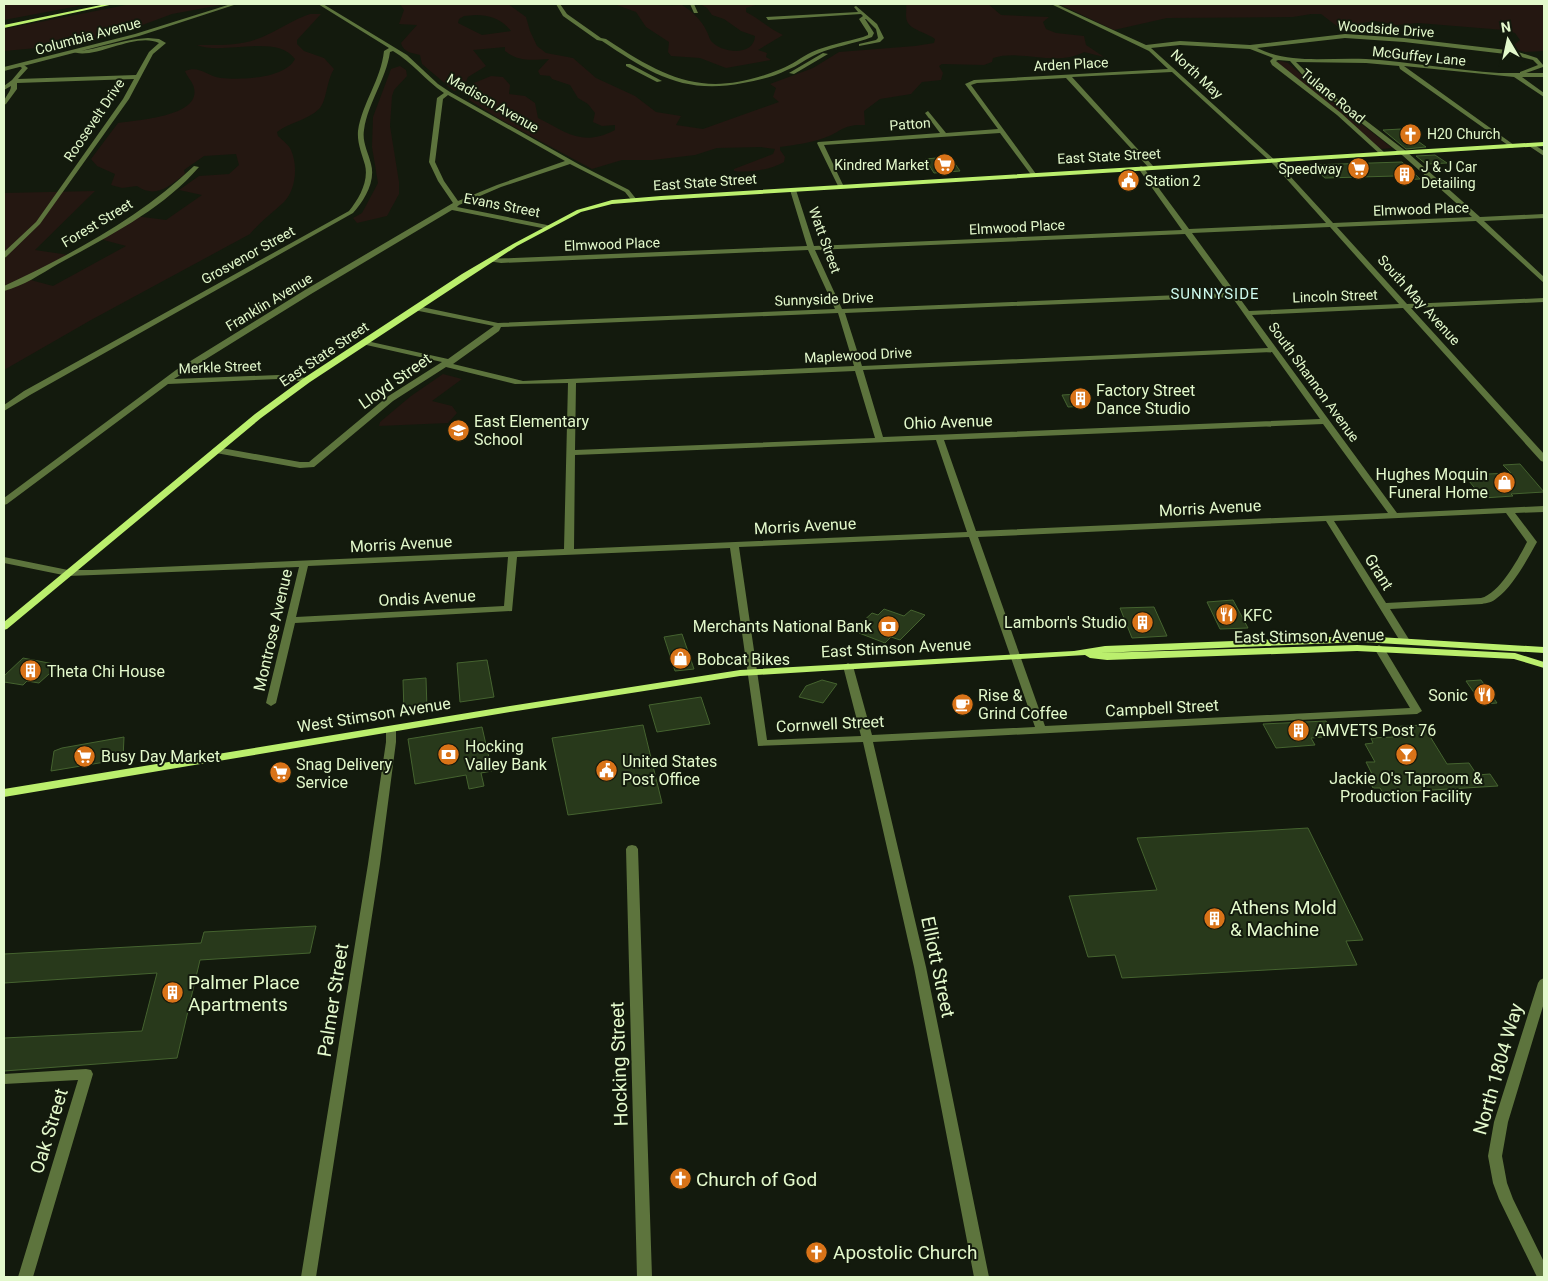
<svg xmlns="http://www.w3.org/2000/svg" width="1548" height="1281" font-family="Roboto,sans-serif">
  <rect width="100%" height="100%" fill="#131a0d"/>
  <path fill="#241711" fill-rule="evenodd" d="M4 4H89L4 20Z
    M131 4H226L172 14 129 30 81 44 4 51V29Z
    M400 4H508L526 17 530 31 537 46 546 53 573 58 596 78 635 96 656 112 681 116 676 125 703 129 779 102 773 97 776 88 770 84 813 68 839 52 915 46 934 43 935 39C928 33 910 30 907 21 905 16 907 9 906 4H988L1001 15 1049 17 1043 22 1046 29 1056 33 1084 36 1086 45 1104 57 1084 52C1056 67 1022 49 993 58L992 62 984 65 942 64 939 66 943 73 941 80 922 82 911 94 880 99 864 111 865 125C842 124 843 131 824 138 810 143 794 145 780 147V150L785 157 784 162C770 170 749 173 734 171V169L773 154 775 149 761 147 717 148 695 155 653 160H622L592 169 503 121 469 100 474 83 491 76 503 77 510 85 509 94 525 96 535 103 538 118C568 133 582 147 615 130V125L602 126 593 122 595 113 588 104 578 98 570 85 552 79 550 76 540 75 538 71 549 59C532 60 519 62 505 51V47L473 50 486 66 468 77 463 88 454 91 422 64 420 55C412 53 403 52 401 43L417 25 399 24 404 10ZM476 15C489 15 502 19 511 31L482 35 458 23 459 19 464 16Z
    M614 4C635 1 660 7 682 5 691 10 702 21 706 30 708 33 709 38 711 41 721 53 754 57 755 36L741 31 724 19 712 15 707 8 700 4H759L746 8V12C760 19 769 29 783 35L758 50 767 53 766 57 771 60 726 68 700 58 671 56 668 52 669 42 646 27 636 12Z
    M1059 4H1544V51L1525 52 1514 49V45L1520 40 1515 33 1504 30 1418 23 1397 25 1375 21 1362 23V31L1342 30 1321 14H1311L1293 17 1167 18 1114 30Z
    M310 14H321L297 40V44L304 51 324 58 334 69C326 82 327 101 319 109 308 120 290 122 277 132L278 136C282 140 289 145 291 150 298 166 296 189 284 202 272 213 261 221 250 234L91 320 4 370V193L95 191 35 250 69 255 27 279 53 286 126 246 100 239 135 216 166 220 202 195 179 190 199 176 229 174 239 165 236 154 204 156 184 170 185 174C169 186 156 199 137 186L122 188 111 185 115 174 97 166 91 159 118 123C135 120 201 117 194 88 193 82 187 77 185 71 200 65 206 76 221 78 240 80 285 79 295 59 276 33 222 56 197 45 217 45 240 46 260 38 277 31 292 20 310 14Z
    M1281 61 1288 63 1328 98 1392 148 1382 149 1373 144 1275 62Z
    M400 66 406 70 407 76 394 90 392 96 390 126 399 182V194L387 216 357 223 353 218 362 213 378 183 372 147 373 117 391 69Z
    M443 374 462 379 432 401 452 406 457 413 448 423 379 426 380 422 411 396Z"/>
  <path fill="#28391b" stroke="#45632f" d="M1401 129 1426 147 1406 149 1383 130Z
    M1435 155 1447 163 1426 164 1416 156Z
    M937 158H951L960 171 934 173 925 159Z
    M1402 162 1420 179 1400 180 1396 176 1325 178 1310 165Z
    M1079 394 1085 406 1068 407 1062 395Z
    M1520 464 1544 492 1511 494 1513 496 1483 498 1464 475 1511 473 1503 465Z
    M1233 600 1248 628 1220 629 1207 602Z
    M1154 607 1167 636 1132 638 1120 608Z
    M884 609 904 616 911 610 925 615 900 640 891 637 885 643 859 633 865 627 859 625 872 613 878 615Z
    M682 634 694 669 675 671 664 637Z
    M23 658 59 665 39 683 27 681 23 685 4 682V676Z
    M487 660 494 697 460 702 457 663Z
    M426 678 427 709 404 712 403 680Z
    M822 680 837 684 823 703 799 697 806 686Z
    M1481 680 1497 703 1482 704 1466 681Z
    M701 697 710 724 657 732 649 705Z
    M1326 721 1334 736 1311 738 1315 745 1276 748 1263 724Z
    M643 725 662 803 568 815 552 738Z
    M1423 725 1447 764 1469 763 1477 775 1490 774 1498 786 1383 793 1380 788H1373L1367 776H1373L1366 762H1375L1365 744 1373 743 1371 738 1393 737 1387 727Z
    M482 727 492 771 481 773 484 786 469 789 466 775 415 784 408 739Z
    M124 737 123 759 51 771 54 751 62 748Z
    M1308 828 1363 940 1346 941 1357 965 1122 978 1115 955 1088 957 1069 896 1157 890 1137 838Z
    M316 926 310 953 200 960 177 1058 4 1071V1038L142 1031 157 973 4 983V954L201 943 204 932Z"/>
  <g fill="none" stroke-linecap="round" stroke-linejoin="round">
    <path fill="#5d743d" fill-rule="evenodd" d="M318 4H323L407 55 438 84 450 92 580 165 629 190 637 200 632 201 625 192 570 164 501 187 459 205 457 207 547 225 550 227 547 229 452 210 311 294 174 379 278 375 307 378H310V382L278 379 168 384 7 504 4 505V498L176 370 305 290 453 203 438 181 429 162 437 98 444 93C425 80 412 62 393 51L390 52C386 80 368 102 364 130 362 142 368 152 371 164 376 181 364 201 353 213L30 395 4 411V405L24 391 349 211C359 199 369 181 365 165 362 154 357 143 358 131 362 103 381 80 384 51L389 48ZM448 95 565 161 497 185 458 201 444 181 435 162 443 99Z
      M556 4H560L567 14 601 38 606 39C669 81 707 99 781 69 792 65 801 57 812 52 828 45 846 42 863 37L868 35V33L859 19 863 16 861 14 768 20 766 17 858 12 854 7 856 6 877 24 884 38 880 42 859 46V44L876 40 878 38 876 29 866 19H865L874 33 872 37C854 44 835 46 817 54 807 58 798 66 787 70 774 77 758 80 743 83 684 95 650 73 602 41L597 40 563 16Z
      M690 4H694L698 13H694Z
      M1051 4H1056L1146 45 1180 41 1250 45 1345 34 1404 38 1515 51 1537 58 1544 66 1543 67 1526 73H1544V77H1522L1544 93V97L1514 77 1404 66 1514 145V147L1512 148 1400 69 1399 66 1366 63 1296 62 1322 87 1407 152 1480 217 1544 214V218L1484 221 1544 277V283L1476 221 1337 227 1407 304 1544 298V302L1411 308 1544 454V462L1541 461 1403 308 1252 315 1397 513 1544 506V512L1515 513 1537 542C1527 560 1513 586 1497 598 1493 602 1487 603 1482 604L1390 609 1410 641 1405 644 1400 641 1326 521 978 537 1045 726 1410 708 1374 648 1379 645 1384 648 1422 711 1417 714 873 742 926 967 989 1277H974L914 967 863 742 758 746 730 548 517 557 512 611 295 623 276 703 271 706 266 703 299 567 68 576 4 563V557L68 570H92L564 549 568 383 515 384 446 367 393 401 314 467 300 468 216 453 212 450 216 447 300 462H309L387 397 442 362 362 344V340L448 359 494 326 414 310 413 308 417 306 498 323 835 309 808 250 501 263 488 261V259L807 246 790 190 793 188 796 190 814 246 1182 230 1138 168 1141 166 1143 167 1189 229 1326 223 1274 165 1172 72 1072 77 1154 167V169H1150L1066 78 977 83 971 85 1036 174V176H1032L1000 133 824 145 844 187 839 188 817 143 818 142 940 133 925 113 928 111 946 133 998 129 965 84 974 80 1168 69 1149 51ZM1345 38 1404 42 1514 55 1533 60 1538 65 1520 72V73H1499C1455 70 1410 62 1366 59 1329 57 1291 65 1257 48ZM1180 45 1250 49 1273 58 1270 61 1272 65 1337 115 1381 155H1385V153L1341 113 1276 61 1278 60 1290 61 1308 81 1402 155 1472 217 1333 223 1278 163 1151 48ZM1330 227 1399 304 1249 311 1192 233ZM1185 234 1228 293 842 309 815 250ZM1232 297 1268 348 862 366 845 313ZM838 313 854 366 523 381 453 364 499 331 501 327ZM1272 352 1320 419 883 437 863 370ZM855 371 875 438 575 450 576 383ZM1323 424 1388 513 976 531 944 440ZM936 440 967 532 574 549 575 455ZM1506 513 1527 542C1518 559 1500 593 1481 598L1386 603 1334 521ZM969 537 1035 727 872 735 853 666 848 663 843 666 861 736 767 740 739 547ZM508 557 504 606 296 617 308 566Z
      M148 38 159 39 166 43 153 54 129 99 40 224 6 257 4 258V252L36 222 123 99 134 79 17 83V89L6 104 4 105C3 97 11 93 11 86L4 90V86L12 80 22 68 18 65 21 63 28 68 18 79 136 75 149 52 159 43C135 31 92 62 71 51 76 49 81 51 86 50 107 46 127 39 148 38Z
      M823 53 828 54 794 74 789 73Z
      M626 64H630L662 81 657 82 626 66Z
      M1529 144H1533L1544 151V156L1529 146Z
      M194 166 199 167C162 210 107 237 58 264 41 274 23 286 4 291V286C69 256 142 216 194 166Z
      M391 726 396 729V742L380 864 316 1277H301L368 864 386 742V729Z
      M632 845 636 846 638 849 652 1277H637L626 849 628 846Z
      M86 1069 91 1070 93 1074 33 1277H18L78 1080 4 1084V1074Z"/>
    <path fill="#5d743d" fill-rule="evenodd" d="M231 4H237L139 36 4 71V67L135 34Z
      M1544 978V1003L1508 1122 1502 1156 1507 1183 1513 1199 1544 1262V1277H1537L1499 1199 1493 1183 1488 1156 1494 1122 1538 983 1540 980Z"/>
    <path fill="#bbef6d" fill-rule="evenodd" d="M106 4H114L4 28V25Z
      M1544 142V146L661 200 612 204 581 212 517 246 468 278 310 382 261 418 7 629 4 630V622L255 414 304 378 462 274 513 244 577 210 612 200 661 196Z
      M1362 636 1544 647V653L1362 642 1099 653 1357 645 1515 653 1544 662V668L1514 659 1357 651 1107 660 1090 658 1085 655 740 676 510 712 4 797V789L510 706 740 670 1074 651 1105 646Z"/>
  </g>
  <defs>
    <symbol id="church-disc" viewBox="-11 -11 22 22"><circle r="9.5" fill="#d97318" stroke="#131a0d"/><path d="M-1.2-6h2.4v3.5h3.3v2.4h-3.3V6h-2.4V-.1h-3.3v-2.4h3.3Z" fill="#fff"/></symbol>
    <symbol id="supermarket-disc" viewBox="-11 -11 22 22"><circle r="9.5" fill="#d97318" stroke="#131a0d"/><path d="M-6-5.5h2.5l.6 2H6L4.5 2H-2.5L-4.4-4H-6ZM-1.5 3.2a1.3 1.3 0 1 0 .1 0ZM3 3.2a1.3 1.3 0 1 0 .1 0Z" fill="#fff"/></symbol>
    <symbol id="building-disc" viewBox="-11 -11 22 22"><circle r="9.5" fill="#d97318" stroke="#131a0d"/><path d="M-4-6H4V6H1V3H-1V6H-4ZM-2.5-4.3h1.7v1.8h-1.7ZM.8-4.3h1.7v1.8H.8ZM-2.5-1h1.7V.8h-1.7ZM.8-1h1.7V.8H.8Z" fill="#fff"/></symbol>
    <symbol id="civic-disc" viewBox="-11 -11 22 22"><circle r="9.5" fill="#d97318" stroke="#131a0d"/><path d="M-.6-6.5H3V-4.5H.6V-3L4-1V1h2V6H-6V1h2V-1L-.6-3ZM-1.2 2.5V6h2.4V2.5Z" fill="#fff"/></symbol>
    <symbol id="school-disc" viewBox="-11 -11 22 22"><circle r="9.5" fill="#d97318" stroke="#131a0d"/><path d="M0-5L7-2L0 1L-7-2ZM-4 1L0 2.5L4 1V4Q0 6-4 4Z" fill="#fff"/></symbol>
    <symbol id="shop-disc" viewBox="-11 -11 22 22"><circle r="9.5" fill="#d97318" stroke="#131a0d"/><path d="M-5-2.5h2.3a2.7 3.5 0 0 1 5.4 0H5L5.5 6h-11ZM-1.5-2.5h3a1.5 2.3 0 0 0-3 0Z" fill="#fff"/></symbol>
    <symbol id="restaurant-disc" viewBox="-11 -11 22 22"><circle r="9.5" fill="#d97318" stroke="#131a0d"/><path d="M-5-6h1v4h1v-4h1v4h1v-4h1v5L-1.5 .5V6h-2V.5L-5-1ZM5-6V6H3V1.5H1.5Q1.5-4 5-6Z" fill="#fff"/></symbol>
    <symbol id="bank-disc" viewBox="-11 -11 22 22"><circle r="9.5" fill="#d97318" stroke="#131a0d"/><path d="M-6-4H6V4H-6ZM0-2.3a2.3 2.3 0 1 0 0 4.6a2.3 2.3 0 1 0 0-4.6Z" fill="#fff"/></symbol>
    <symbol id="cafe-disc" viewBox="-11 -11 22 22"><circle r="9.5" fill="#d97318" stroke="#131a0d"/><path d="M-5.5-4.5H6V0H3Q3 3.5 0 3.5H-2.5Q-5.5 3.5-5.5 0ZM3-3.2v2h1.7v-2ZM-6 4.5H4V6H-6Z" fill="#fff"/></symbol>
    <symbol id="bar-disc" viewBox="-11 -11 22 22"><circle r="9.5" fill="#d97318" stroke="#131a0d"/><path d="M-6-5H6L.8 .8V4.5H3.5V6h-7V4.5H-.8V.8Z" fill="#fff"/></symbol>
  </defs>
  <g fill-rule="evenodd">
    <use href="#church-disc" x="1398" y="122" width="25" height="25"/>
    <use href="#supermarket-disc" x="932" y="152" width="25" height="25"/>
    <use href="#supermarket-disc" x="1346" y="156" width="25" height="25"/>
    <use href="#building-disc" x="1392" y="162" width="25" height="25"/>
    <use href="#civic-disc" x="1116" y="168" width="25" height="25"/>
    <use href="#building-disc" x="1068" y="386" width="25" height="25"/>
    <use href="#school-disc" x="446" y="418" width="25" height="25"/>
    <use href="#shop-disc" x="1492" y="470" width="25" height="25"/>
    <use href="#restaurant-disc" x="1214" y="602" width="25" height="25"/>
    <use href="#building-disc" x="1130" y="610" width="25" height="25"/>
    <use href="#bank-disc" x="876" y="614" width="25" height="25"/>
    <use href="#shop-disc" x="668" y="646" width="25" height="25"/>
    <use href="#building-disc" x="18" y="658" width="25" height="25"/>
    <use href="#restaurant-disc" x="1472" y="682" width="25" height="25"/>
    <use href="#cafe-disc" x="950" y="692" width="25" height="25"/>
    <use href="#building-disc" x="1286" y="718" width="25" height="25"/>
    <use href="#bar-disc" x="1394" y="742" width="25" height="25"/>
    <use href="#bank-disc" x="436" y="742" width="25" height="25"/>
    <use href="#supermarket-disc" x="72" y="744" width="25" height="25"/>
    <use href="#civic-disc" x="594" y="758" width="25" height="25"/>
    <use href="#supermarket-disc" x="268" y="760" width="25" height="25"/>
    <use href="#building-disc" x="1202" y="906" width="25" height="25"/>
    <use href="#building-disc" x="160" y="980" width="25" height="25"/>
    <use href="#church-disc" x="668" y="1166" width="25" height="25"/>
    <use href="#church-disc" x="804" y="1240" width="25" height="25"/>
  </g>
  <g text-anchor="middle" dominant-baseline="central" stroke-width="4" stroke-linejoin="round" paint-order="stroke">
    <g font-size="14" fill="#e3f9cc" stroke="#131a0d">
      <text transform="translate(1386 29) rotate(4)">Woodside Drive</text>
      <text transform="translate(88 36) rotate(-15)">Columbia Avenue</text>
      <text transform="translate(1419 56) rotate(6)">McGuffey Lane</text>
      <text transform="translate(1071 64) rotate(-3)">Arden Place</text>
      <text transform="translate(1197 74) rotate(43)">North May</text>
      <text transform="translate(1333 96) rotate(39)">Tulane Road</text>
      <text transform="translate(493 103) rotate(30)">Madison Avenue</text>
      <text transform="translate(94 120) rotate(-56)">Roosevelt Drive</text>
      <text transform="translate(910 124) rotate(-4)">Patton</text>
      <text transform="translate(1109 156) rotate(-3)">East State Street</text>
      <text transform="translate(705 182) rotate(-4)">East State Street</text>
      <text transform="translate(502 205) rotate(11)">Evans Street</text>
      <text transform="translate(1421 209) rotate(-2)">Elmwood Place</text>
      <text transform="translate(97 223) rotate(-31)">Forest Street</text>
      <text transform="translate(1017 227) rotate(-3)">Elmwood Place</text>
      <text transform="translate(825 240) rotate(70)">Watt Street</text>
      <text transform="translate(612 244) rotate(-2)">Elmwood Place</text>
      <text transform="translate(248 255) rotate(-29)">Grosvenor Street</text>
      <text transform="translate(1335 296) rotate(-2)">Lincoln Street</text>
      <text transform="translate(824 299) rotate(-2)">Sunnyside Drive</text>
      <text transform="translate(1419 300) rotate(48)">South May Avenue</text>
      <text transform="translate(269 302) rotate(-31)">Franklin Avenue</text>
      <text transform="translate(324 354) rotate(-34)">East State Street</text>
      <text transform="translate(858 355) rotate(-3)">Maplewood Drive</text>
      <text transform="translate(220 367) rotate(-2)">Merkle Street</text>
      <text transform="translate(1314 382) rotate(54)">South Shannon Avenue</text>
    </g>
    <g font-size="14" fill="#e3f9cc" stroke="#131a0d" text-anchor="start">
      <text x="1427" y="134">H20 Church</text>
      <text x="929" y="165" text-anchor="end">Kindred Market</text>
      <text x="1421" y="167">J &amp; J Car<tspan x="1421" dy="16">Detailing</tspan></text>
      <text x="1342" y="169" text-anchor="end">Speedway</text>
      <text x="1145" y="181">Station 2</text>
    </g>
    <g font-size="15" letter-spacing="1" fill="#cefaee" stroke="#131a0d">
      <text x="1215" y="294">SUNNYSIDE</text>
    </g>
    <g font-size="16" fill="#e3f9cc" stroke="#131a0d">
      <text transform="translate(395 381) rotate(-35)">Lloyd Street</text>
      <text transform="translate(948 422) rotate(-2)">Ohio Avenue</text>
      <text transform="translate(1210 508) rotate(-3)">Morris Avenue</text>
      <text transform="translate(805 526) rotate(-3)">Morris Avenue</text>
      <text transform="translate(401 544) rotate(-3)">Morris Avenue</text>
      <text transform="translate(1379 572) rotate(58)">Grant</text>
      <text transform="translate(427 598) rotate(-3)">Ondis Avenue</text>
      <text transform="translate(273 630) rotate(-77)">Montrose Avenue</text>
      <text transform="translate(1309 636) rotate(-1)">East Stimson Avenue</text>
      <text transform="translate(896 648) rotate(-3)">East Stimson Avenue</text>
      <text transform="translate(1162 708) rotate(-3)">Campbell Street</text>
      <text transform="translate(374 715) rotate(-9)">West Stimson Avenue</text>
      <text transform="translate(830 724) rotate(-3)">Cornwell Street</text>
    </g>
    <g font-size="16" fill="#e3f9cc" stroke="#131a0d" text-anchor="start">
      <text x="1096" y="390">Factory Street<tspan x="1096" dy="18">Dance Studio</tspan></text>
      <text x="474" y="421">East Elementary<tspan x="474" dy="18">School</tspan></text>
      <text x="1488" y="474" text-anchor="end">Hughes Moquin<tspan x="1488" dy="18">Funeral Home</tspan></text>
      <text x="1243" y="615">KFC</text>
      <text x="1127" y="622" text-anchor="end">Lamborn's Studio</text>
      <text x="872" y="626" text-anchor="end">Merchants National Bank</text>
      <text x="697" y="659">Bobcat Bikes</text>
      <text x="47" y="671">Theta Chi House</text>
      <text x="978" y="695">Rise &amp;<tspan x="978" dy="18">Grind Coffee</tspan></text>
      <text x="1468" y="695" text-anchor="end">Sonic</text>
      <text x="1315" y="730">AMVETS Post 76</text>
      <text x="465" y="746">Hocking<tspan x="465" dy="18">Valley Bank</tspan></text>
      <text x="101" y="756">Busy Day Market</text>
      <text x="622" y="761">United States<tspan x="622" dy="18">Post Office</tspan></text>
      <text x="296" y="764">Snag Delivery<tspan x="296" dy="18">Service</tspan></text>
      <text x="1406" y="778" text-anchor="middle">Jackie O's Taproom &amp;<tspan x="1406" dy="18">Production Facility</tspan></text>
    </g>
    <g font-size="19" fill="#e3f9cc" stroke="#131a0d" text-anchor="start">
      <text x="1230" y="907">Athens Mold<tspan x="1230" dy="22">&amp; Machine</tspan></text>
      <text x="188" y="982">Palmer Place<tspan x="188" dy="22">Apartments</tspan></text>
      <text x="696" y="1179">Church of God</text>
      <text x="833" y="1252">Apostolic Church</text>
    </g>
    <g font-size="19" fill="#e3f9cc" stroke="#131a0d">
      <text transform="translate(938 967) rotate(78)">Elliott Street</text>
      <text transform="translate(333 1000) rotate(-81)">Palmer Street</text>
      <text transform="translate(619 1064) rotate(-92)">Hocking Street</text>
      <text transform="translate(1498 1069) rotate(-74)">North 1804 Way</text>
      <text transform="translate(49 1131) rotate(-73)">Oak Street</text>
    </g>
  </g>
  <rect width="1548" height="1281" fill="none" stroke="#e3f9cc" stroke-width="10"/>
  <g transform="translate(1508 40) rotate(351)" stroke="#131a0d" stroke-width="4" paint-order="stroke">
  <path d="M0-4L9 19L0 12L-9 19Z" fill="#e3f9cc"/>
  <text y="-8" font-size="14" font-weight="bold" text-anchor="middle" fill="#e3f9cc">N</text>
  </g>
</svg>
